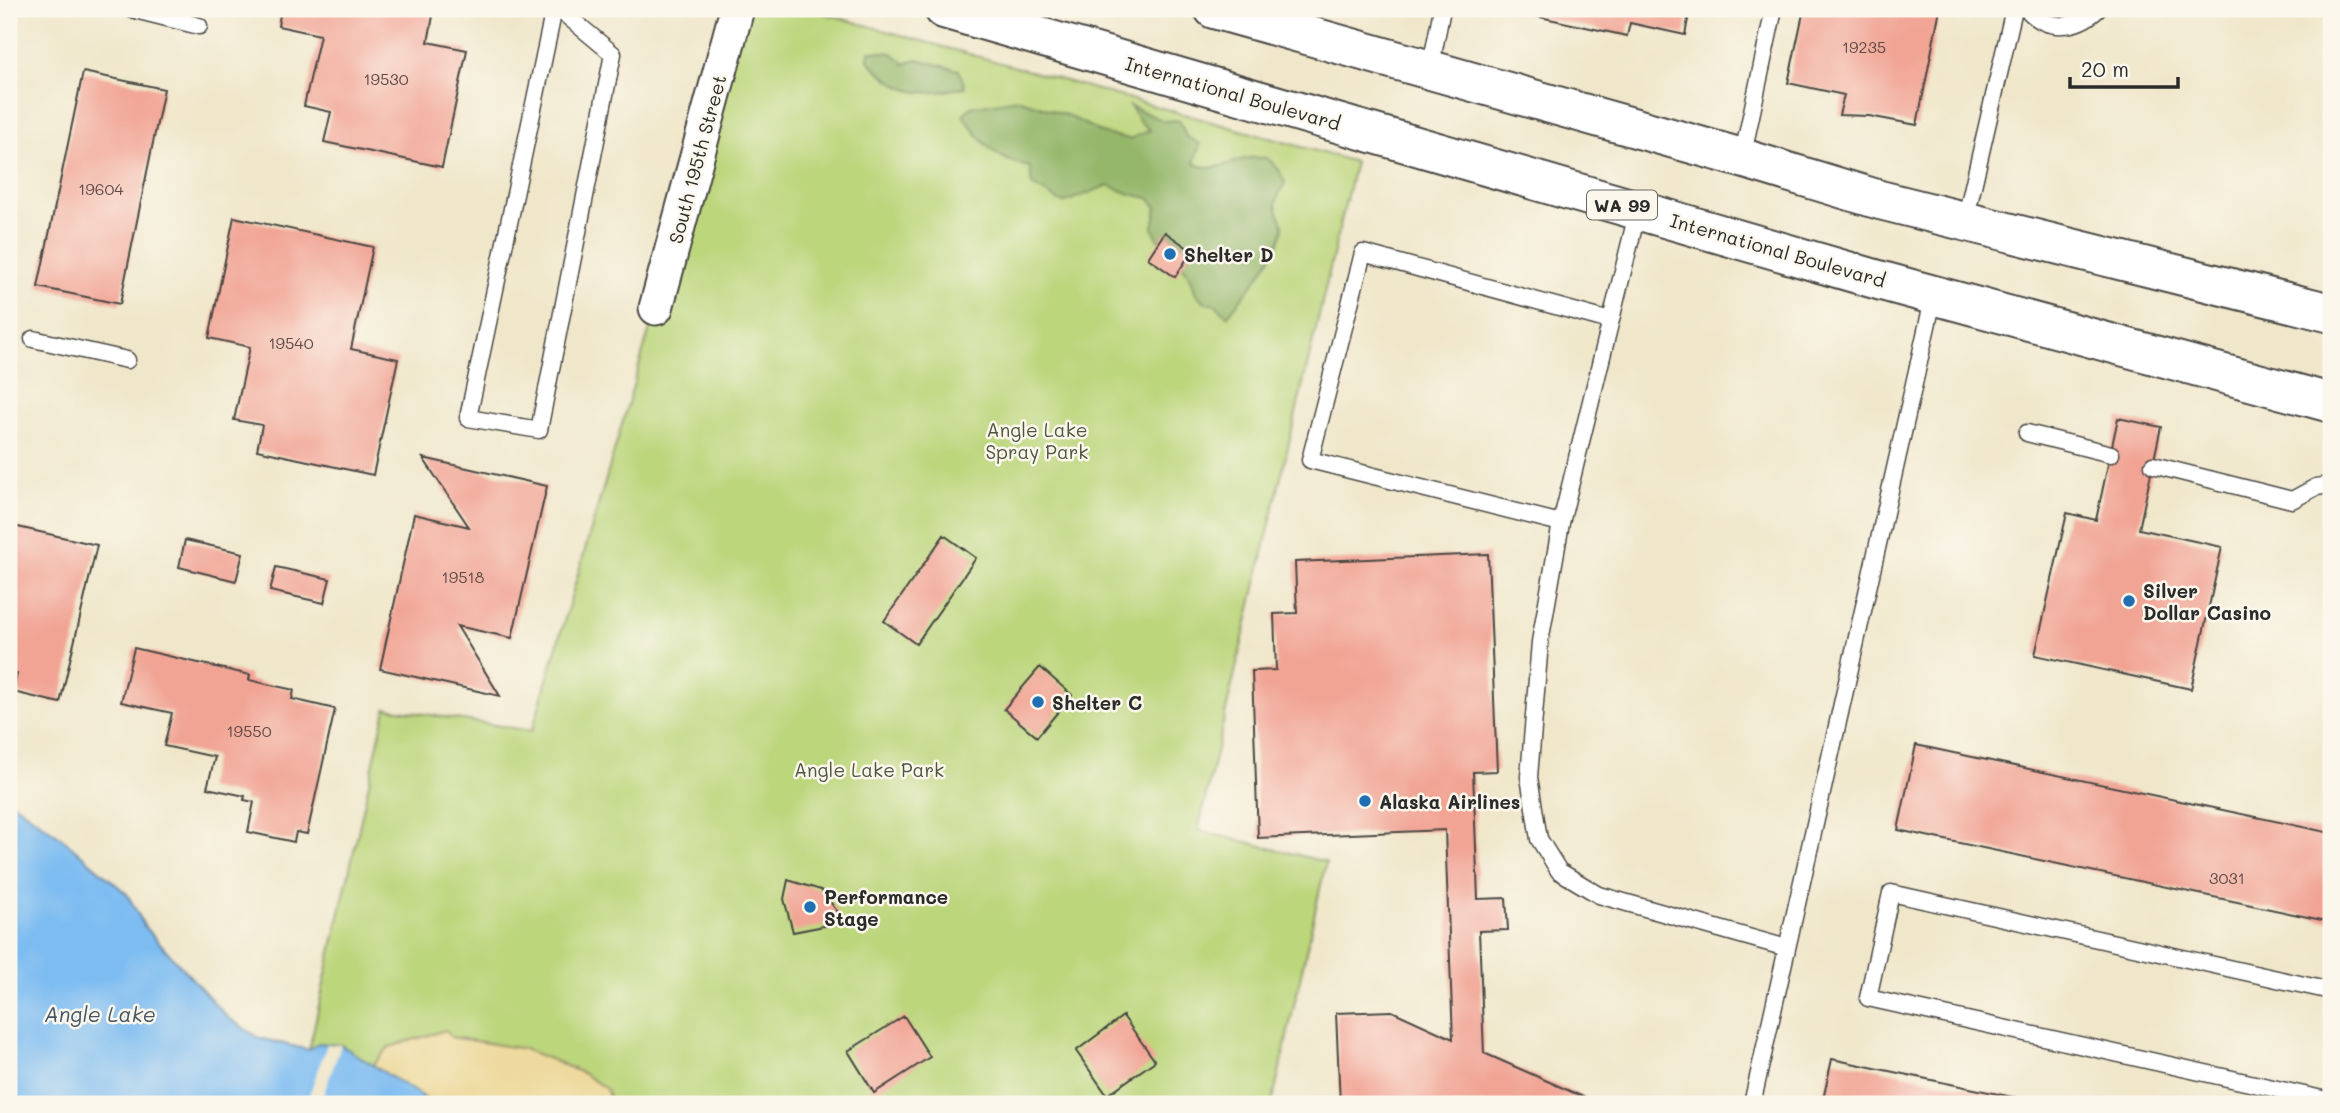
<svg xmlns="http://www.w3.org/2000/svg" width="2340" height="1113" font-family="Mali,sans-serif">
  <rect width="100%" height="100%" fill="#fbf7ec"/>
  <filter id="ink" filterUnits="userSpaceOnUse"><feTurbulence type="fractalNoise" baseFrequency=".0143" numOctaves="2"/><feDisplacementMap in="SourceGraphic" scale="14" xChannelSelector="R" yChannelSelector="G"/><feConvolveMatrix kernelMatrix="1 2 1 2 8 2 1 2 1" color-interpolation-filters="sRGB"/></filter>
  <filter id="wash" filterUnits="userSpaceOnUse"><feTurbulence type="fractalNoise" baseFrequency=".00686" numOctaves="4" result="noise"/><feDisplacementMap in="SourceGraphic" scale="28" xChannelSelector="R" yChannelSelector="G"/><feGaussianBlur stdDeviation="1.57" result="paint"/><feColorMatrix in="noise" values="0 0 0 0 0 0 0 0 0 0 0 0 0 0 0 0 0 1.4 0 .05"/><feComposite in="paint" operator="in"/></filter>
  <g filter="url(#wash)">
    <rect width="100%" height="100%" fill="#f0e7cb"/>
    <path fill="#bcd67b" stroke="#748053" stroke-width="2" d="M737 9H808L1355 162 1198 830 1326 862 1272 1104H421L341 1045 309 1050 386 708 532 731 656 308Z"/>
    <path fill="#95b76b" stroke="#60714b" stroke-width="2" d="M869 51 892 53 905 64 917 59 959 70 965 87C920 98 900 95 868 60Z
      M1018 99 1069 116 1104 134 1130 139 1150 130 1141 123 1130 106 1164 121 1179 120 1186 136 1200 144 1194 163C1213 173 1225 164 1244 159 1251 157 1259 158 1267 158L1278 168 1285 183C1264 217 1288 209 1282 234 1275 259 1244 296 1227 316L1216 305 1206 303 1196 294 1191 278 1182 265 1192 250 1166 232 1159 241 1153 228 1157 207 1149 198 1130 194 1109 185 1063 203 1032 185 1030 167C995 160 982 143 963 115L971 107Z"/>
    <path fill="#eeda9e" stroke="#8c8264" stroke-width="2" d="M446 1030 451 1037 524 1049 562 1064 584 1074 606 1089 612 1104H434L371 1067 389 1047Z"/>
    <path fill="#7dbcf1" stroke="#54748e" stroke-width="2" d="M9 800 63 839 127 894 145 927 227 1017 259 1038 309 1050 318 1043 341 1045 434 1104H9Z"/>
    <path fill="#f0e7cb" d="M327 1044 341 1045 320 1104H306Z"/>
    <g id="blocks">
      <path fill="#f1a494" d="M281 9H420L419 13 433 16 428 42 467 50 442 167 324 142 331 112 304 106 320 35 278 26Z
        M1513 9H1690L1685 35 1630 23 1627 36 1513 11Z
        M1804 9H1940L1917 125 1869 116 1839 115 1844 95 1788 83Z
        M83 72 164 89 120 304 38 287Z
        M234 217 373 247 351 349 398 359 373 475 257 450 262 425 234 420 250 347 209 338Z
        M1165 232 1192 251 1175 277 1148 258Z
        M2118 418 2161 427 2139 529 2222 547 2191 689 2035 655 2067 513 2096 520Z
        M423 458 547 486 512 638 457 626 500 696 380 669 414 514 469 527Z
        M9 525 97 545 60 703 13 692 17 674 9 672Z
        M944 535 976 558 916 644 884 621Z
        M185 540 243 553 236 581 179 567Z
        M1488 554 1497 771 1473 772 1478 899 1506 898 1508 930 1479 931 1484 1053 1599 1104H1340L1336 1013 1392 1011 1453 1039 1445 830 1258 838 1252 671 1276 670 1274 614 1297 613 1295 562Z
        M276 567 330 579 324 603 270 591Z
        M134 648 250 675 249 680 294 690 292 699 335 709 307 834 296 832 294 842 248 832 254 802 244 800 245 796 207 788 215 757 164 746 172 713 121 702Z
        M1040 667 1072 695 1037 737 1004 709Z
        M1916 745 2331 833V922L1898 830Z
        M788 880 821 890 840 915 829 925 793 932 784 899Z
        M904 1016 930 1057 874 1093 848 1051Z
        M1123 1016 1155 1061 1107 1095 1076 1051Z
        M1832 1059 2041 1103V1104H1822Z"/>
    </g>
  </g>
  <g filter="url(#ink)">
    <use href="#blocks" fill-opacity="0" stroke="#494743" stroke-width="2"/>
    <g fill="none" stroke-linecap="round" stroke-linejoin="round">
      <defs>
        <path id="lane" d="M131 9 199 26
          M554 9 468 418 539 430 613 54 559 9
          M2027 9C2047 32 2077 29 2098 9
          M1430 70 1442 9
          M1742 158 1774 9
          M1638 210 1561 523 1540 642 1529 777 1539 839 1559 871 1599 895 1787 948
          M1965 221 2014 9
          M33 339 127 360
          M2027 433 2111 454
          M2153 465 2292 500 2316 487 2331 485
          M1561 523 1310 460 1363 253 1610 321
          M2331 991 1891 893 1868 998 2331 1101
          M1752 1104 1934 295"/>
        <path id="street" d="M656 308 737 9"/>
        <path id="primary" d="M944 9 1882 281 2331 403
          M1214 9 1742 158 1880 200 2331 313"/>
      </defs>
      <use href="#lane" stroke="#494743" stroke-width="19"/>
      <use href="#street" stroke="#494743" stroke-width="37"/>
      <use href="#primary" stroke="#494743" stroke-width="42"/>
      <use href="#lane" stroke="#fff" stroke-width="16"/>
      <use href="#street" stroke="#fff" stroke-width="33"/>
      <use href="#primary" stroke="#fff" stroke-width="38"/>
    </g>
  </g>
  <g fill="#1f6fb2" stroke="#fbf7ec" stroke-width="2.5">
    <circle cx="1170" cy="254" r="7"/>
    <circle cx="2129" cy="601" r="7"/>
    <circle cx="1038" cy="702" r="7"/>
    <circle cx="1365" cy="801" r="7"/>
    <circle cx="810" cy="907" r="7"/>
  </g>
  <g text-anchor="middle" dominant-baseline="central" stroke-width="5" stroke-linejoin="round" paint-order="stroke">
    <g font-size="16" fill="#5c4945">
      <text x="1864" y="46">19235</text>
      <text x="386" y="78">19530</text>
      <text x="101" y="188">19604</text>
      <text x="291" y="342">19540</text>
      <text x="463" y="576">19518</text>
      <text x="249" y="730">19550</text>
      <text x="2227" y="877">3031</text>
    </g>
    <rect fill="#fbf7ec" stroke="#696865" stroke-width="2" x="1587" y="190.5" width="70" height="29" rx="5"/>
    <g font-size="18" font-weight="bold" fill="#2b2b2b">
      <text x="1622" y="205">WA 99</text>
    </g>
    <g font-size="19" fill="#2b2b2b" stroke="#fbf7ec">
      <text transform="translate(1233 93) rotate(16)">International Boulevard</text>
      <text transform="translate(697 159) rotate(-75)">South 195th Street</text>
      <text transform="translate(1778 250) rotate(16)">International Boulevard</text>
    </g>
    <g font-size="19" font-weight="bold" fill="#2b2b2b" stroke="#fbf7ec" text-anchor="start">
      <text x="1184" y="254">Shelter D</text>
      <text x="2143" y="590">Silver<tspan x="2143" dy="22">Dollar Casino</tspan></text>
      <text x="1052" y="702">Shelter C</text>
      <text x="1379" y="801">Alaska Airlines</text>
      <text x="824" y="896">Performance<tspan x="824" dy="22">Stage</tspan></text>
    </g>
    <g font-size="19" fill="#4f563f" stroke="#fbf7ec">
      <text x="1037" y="429">Angle Lake<tspan x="1037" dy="22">Spray Park</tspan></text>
      <text x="869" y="769">Angle Lake Park</text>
    </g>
    <g font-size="21" font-style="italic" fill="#445666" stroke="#fbf7ec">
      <text x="100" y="1013">Angle Lake</text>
    </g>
  </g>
  <rect width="2340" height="1113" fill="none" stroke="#fbf7ec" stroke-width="35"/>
  <path d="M2070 77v10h108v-10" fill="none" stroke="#2b2b2b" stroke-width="3.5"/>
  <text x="2081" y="77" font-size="21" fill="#2b2b2b" stroke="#fbf7ec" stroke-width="5" paint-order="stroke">20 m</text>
</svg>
